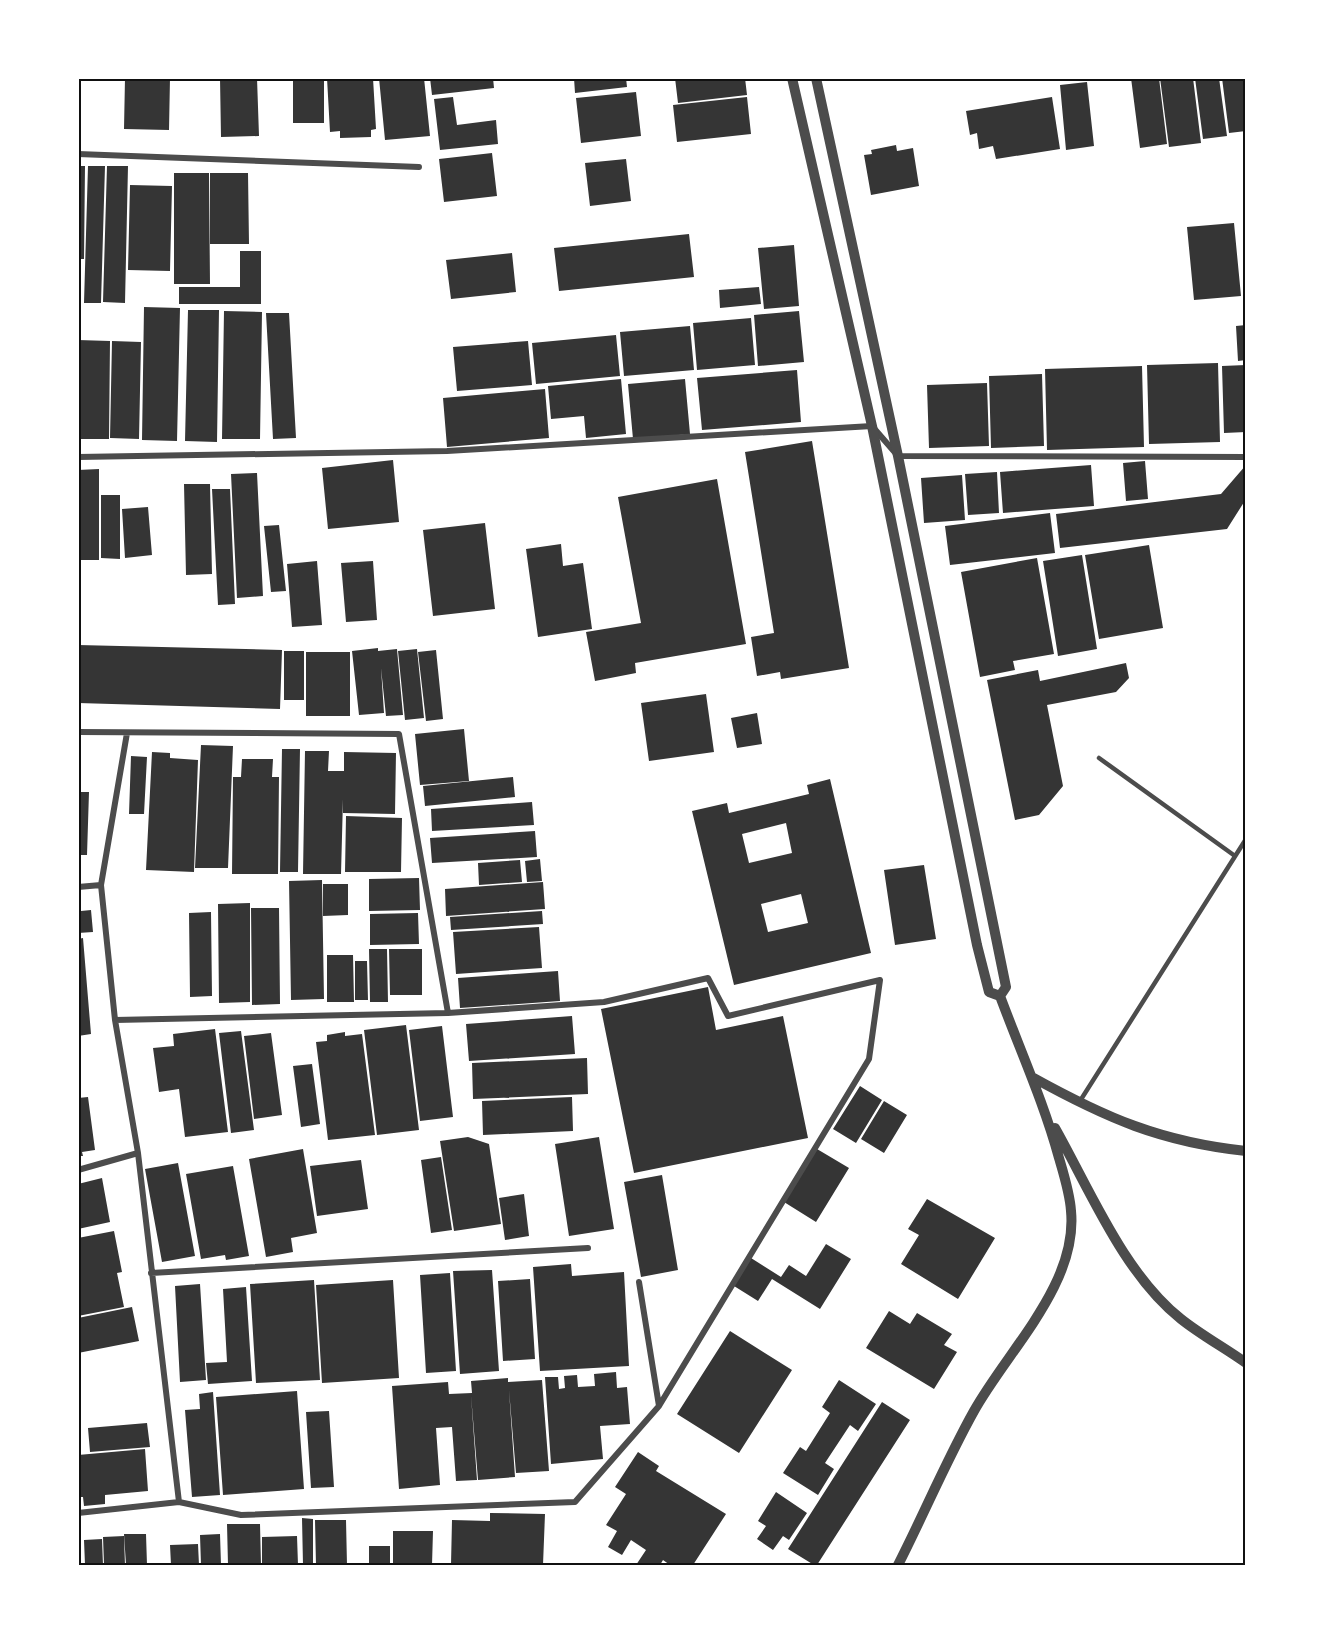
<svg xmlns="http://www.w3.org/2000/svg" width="1324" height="1643" font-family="Arial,sans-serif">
  <rect width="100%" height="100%" fill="#fff"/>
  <path fill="#353535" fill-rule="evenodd" d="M125 78H170L169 130 124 129Z
    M220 78H257L259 136 221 137Z
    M293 78H324V123H293Z
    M327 78H373L376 129 371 130V137L340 138V131L330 132Z
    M379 78H424L430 136 385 140Z
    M430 78H493L494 88 432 95Z
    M574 78H626L627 87 575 93Z
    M675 78H745L747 95 678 103Z
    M1131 78H1159L1167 144 1140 148Z
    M1160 78H1193L1201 143 1169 147Z
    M1195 78H1219L1227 136 1203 139Z
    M1222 78H1246V131L1229 133Z
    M1087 82 1094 146 1066 150 1060 85Z
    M636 92 641 136 581 143 576 98Z
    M453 97 457 125 496 120 498 144 440 150 434 99Z
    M747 97 751 134 677 142 673 105Z
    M1052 97 1060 149 996 159 993 146 979 149 977 133 970 135 966 111Z
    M896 145 897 151 913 148 919 186 871 195 864 155 872 154 871 150Z
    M492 153 497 196 444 202 439 159Z
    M626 159 631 201 590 206 585 163Z
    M78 166H85L84 259H78Z
    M88 166H105L101 303H84Z
    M107 166H128L125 303 103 302Z
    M174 173H209L210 284H174Z
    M210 173H248L249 244H210Z
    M130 185 172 186 170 271 128 270Z
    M1234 223 1241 296 1194 300 1187 227Z
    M689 234 694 277 559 291 554 248Z
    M794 245 799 306 764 309 758 248Z
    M240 251H261V304H179V287H240Z
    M512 253 516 292 451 299 446 260Z
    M759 287 761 304 720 308 719 290Z
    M144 307 180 308 177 441 142 440Z
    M188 310H219L217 442 185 441Z
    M224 311 262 312 260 439H222Z
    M799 311 804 362 758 366 754 315Z
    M266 313H289L296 438 273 439Z
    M751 318 755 365 697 370 693 323Z
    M1246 325V360L1238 361 1236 326Z
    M690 326 694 370 624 376 620 332Z
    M616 335 620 376 536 384 532 343Z
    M78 340 110 341 109 439H78Z
    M112 341 141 342 139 439 110 438Z
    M528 341 532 385 457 391 453 347Z
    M1218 363 1220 442 1149 444 1147 365Z
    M1246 365V432L1224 433 1222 366Z
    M1142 366 1144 447 1047 450 1045 369Z
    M797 370 801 422 702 430 697 378Z
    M1042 374 1044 446 991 448 989 376Z
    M621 379 626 434 586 438 584 416 551 419 548 386Z
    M685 379 690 434 633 439 628 384Z
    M987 383 989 446 929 448 927 385Z
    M545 389 549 438 447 447 443 398Z
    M812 441 849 668 781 679 780 672 757 676 751 637 774 633 745 452Z
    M393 460 399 522 328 529 322 468Z
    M1145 461 1148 499 1126 501 1123 463Z
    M1091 465 1094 506 1003 513 1000 472Z
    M1246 465V499L1227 529 1060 548 1056 514 1221 494Z
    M99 469V560H78V470Z
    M997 472 999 513 968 515 965 474Z
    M257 473 263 596 237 598 231 474Z
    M962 475 965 520 924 523 921 478Z
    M717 479 746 644 635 663 636 673 595 681 586 632 641 623 618 497Z
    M184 484H210L212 574 186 575Z
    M212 489H230L235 604 218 605Z
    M101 495H120V559L101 558Z
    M148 507 152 555 125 558 122 509Z
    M1050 513 1055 553 950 565 945 526Z
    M485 523 495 609 433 616 423 530Z
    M279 525 286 591 271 592 264 526Z
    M561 544 563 566 583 563 592 629 538 637 526 549Z
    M1149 545 1163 628 1099 639 1085 555Z
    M1082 555 1097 649 1058 656 1043 561Z
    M1037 558 1054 654 1013 661 1015 670 980 677 961 572Z
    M317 561 322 625 292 627 287 564Z
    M373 561 377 620 346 622 341 563Z
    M78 645 282 650 280 709 78 703Z
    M378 648V651L397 649 403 715 386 716 381 668 384 713 359 715 352 651Z
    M417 649 424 718 405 720 398 651Z
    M436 650 443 719 426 721 418 652Z
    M284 651H304V700H284Z
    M306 652H350V716H306Z
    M1126 663 1129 678 1116 692 1047 705 1063 786 1039 815 1015 820 987 680 1038 670 1040 681Z
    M706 694 714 752 649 761 641 703Z
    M757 713 762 744 737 748 731 718Z
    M464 729 469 781 420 785 415 734Z
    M201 745 233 746 228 868H195Z
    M282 749H300L298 872H280Z
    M305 751H329L328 771H344V752L396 753 395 814 343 813V799L341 874H303Z
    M152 752 170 753V758L198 760 194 872 146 870Z
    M131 756 147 757 144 814H129Z
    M242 759H273L272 777H279L278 874H232L233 777H241Z
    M513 777 515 797 425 806 423 786Z
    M830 779 871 953 734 985 692 811 727 803 729 813 809 794 807 785ZM786 823 792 853 749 863 742 834ZM801 894 808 923 768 932 761 904Z
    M78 792H89L87 855H78Z
    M532 802 534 825 432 831 431 809Z
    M346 816 402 818 401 872H345Z
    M535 831 537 857 432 863 430 838Z
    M540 859 542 881 527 882 525 861Z
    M520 860 522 882 479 885 478 863Z
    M924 865 936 939 895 945 884 870Z
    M419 878 420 910 369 911V879Z
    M322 880 324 999 291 1000 289 881Z
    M543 882 545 909 446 916 445 889Z
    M323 884H348V915L323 916Z
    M250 903V1002L219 1003 218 904Z
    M78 907 81 911 91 910 93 932 78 933Z
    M251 908H279L280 1004 252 1005Z
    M542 911 543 924 451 930 450 917Z
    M211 912 212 996 190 997 189 913Z
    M418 913 419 944 370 945V914Z
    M539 927 542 968 456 974 453 932Z
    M83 938 91 1034 78 1036V939Z
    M369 949H387L388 1002H370Z
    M389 949H422V995H390Z
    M327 955H353L354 1002H327Z
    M355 961H367L368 1000H355Z
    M558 971 560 1001 460 1008 458 978Z
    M708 987 716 1030 783 1016 808 1138 634 1173 601 1009Z
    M572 1016 575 1054 469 1061 466 1024Z
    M406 1025 419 1130 377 1135 364 1030Z
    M442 1026 453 1117 420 1121 409 1030Z
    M215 1029 228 1132 185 1137 179 1089 159 1092 153 1048 174 1046 173 1034Z
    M241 1031 254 1130 231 1133 219 1033Z
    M345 1032V1036L362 1034 375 1135 328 1140 316 1042 327 1041V1035Z
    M271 1033 282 1115 254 1119 244 1036Z
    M587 1058 588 1094 473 1099 472 1063Z
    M312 1064 320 1124 301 1127 293 1066Z
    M860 1086 882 1100 856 1143 833 1129Z
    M88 1097 95 1150 82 1152 83 1156H78V1098Z
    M572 1097 573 1131 483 1135 482 1101Z
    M884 1101 907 1115 884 1153 861 1139Z
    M468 1137 489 1144 501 1224 454 1231 440 1141Z
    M599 1137 614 1229 569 1236 555 1144Z
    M303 1149 317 1233 291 1238 293 1252 266 1257 249 1159Z
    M817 1149 849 1168 816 1222 784 1202Z
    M441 1157 452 1230 431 1233 421 1160Z
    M361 1160 368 1209 317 1216 310 1166Z
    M178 1163 195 1256 162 1262 145 1169Z
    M233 1166 249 1256 226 1260 225 1255 201 1259 186 1174Z
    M662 1175 678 1270 641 1277 624 1182Z
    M102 1178 110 1222 78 1229V1184Z
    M524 1194 529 1236 505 1240 499 1198Z
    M927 1199 995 1238 958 1299 901 1264 919 1235 908 1229Z
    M114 1231 122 1272 117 1273 124 1307 78 1316V1238Z
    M826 1244 851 1259 820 1309 772 1279 758 1301 734 1286 751 1258 781 1277 789 1265 806 1276Z
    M571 1264 572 1276 624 1272 629 1366 540 1371 533 1267Z
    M492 1270 499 1371 460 1374 453 1271Z
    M450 1273 456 1371 426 1373 420 1275Z
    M530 1279 535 1359 503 1361 498 1281Z
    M314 1280 320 1380 256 1383 250 1284Z
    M393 1280 399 1378 322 1383 316 1285Z
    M200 1284 206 1380 180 1382 175 1286Z
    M246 1287 252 1381 208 1384 206 1363 227 1362 223 1289Z
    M132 1307 139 1341 78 1353V1318Z
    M889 1311 910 1324 917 1313 952 1334 944 1345 957 1352 934 1389 866 1348Z
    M730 1331 792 1370 739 1453 677 1414Z
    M616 1372 617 1388 627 1387 630 1424 600 1426 603 1459 551 1464 545 1377H558L559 1389 565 1388 564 1376 577 1375 578 1387 595 1386 594 1374Z
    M508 1378V1382L542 1380 549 1471 516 1473 509 1390 515 1477 478 1480 471 1395 477 1480 456 1481 452 1427 436 1428 440 1485 399 1489 392 1386 448 1382 449 1394 472 1393 471 1381Z
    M839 1380 876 1404 858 1431 850 1425 825 1463 834 1469 818 1495 783 1473 800 1447 806 1451 830 1413 822 1407Z
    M297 1391 304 1489 223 1495 216 1397Z
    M213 1392 220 1495 192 1497 185 1410 200 1409 199 1394Z
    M882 1402 910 1420 817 1565H814L788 1549Z
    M329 1411 334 1487 311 1488 306 1412Z
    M147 1423 150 1447 90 1452 88 1428Z
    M145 1449 148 1491 105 1495V1504L84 1506 83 1497H78V1455Z
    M638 1452 659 1466 656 1471 726 1514 693 1565H670L663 1560 660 1565H636L646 1550 631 1540 622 1555 608 1547 617 1531 606 1525 626 1494 615 1487Z
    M776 1492 807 1513 789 1540 783 1536 773 1550 757 1539 766 1526 758 1521Z
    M490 1513 545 1514 543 1565H451L452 1520 490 1521Z
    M302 1518 313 1519V1565H303Z
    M315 1520H346L347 1565H316Z
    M227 1524H260L261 1565H228Z
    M393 1531H433L432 1565H393Z
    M124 1534H146L147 1565H126Z
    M220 1534 221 1565H201L200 1535Z
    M124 1536 125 1565H104L103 1537Z
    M297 1536 298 1565H262V1537Z
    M102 1539 103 1565H85L84 1540Z
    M198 1544 199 1565H171L170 1545Z
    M369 1546H390V1565H369Z"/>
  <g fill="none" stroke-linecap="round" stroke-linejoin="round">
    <path stroke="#4c4c4c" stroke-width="4.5" d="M1099 758 1235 856
      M1080 1101 1246 839"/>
    <path stroke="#4c4c4c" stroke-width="6" d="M78 154 419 167
      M78 457 447 451 872 426 898 456 1246 457
      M78 732 399 734 448 1013
      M78 887 101 885
      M115 1020 448 1013 604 1002 708 978 728 1016 880 980 869 1059 659 1406 575 1502 241 1515 179 1502
      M78 1170 138 1153
      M151 1273 588 1248
      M639 1282 659 1406
      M78 1513 179 1502 138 1153 115 1020 101 885 127 733"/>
    <path stroke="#4c4c4c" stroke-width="10" d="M792 78 872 426 977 945 989 992 1000 996C1020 1050 1044 1103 1059 1158 1064 1175 1070 1194 1071 1211 1078 1284 1008 1350 974 1411 946 1461 924 1514 898 1565
      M816 78 898 456 1006 987 1000 996
      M1032 1077C1106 1118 1161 1142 1246 1151
      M1055 1128C1090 1190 1124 1274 1181 1319 1201 1335 1225 1348 1246 1363"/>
  </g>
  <rect width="1324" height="1643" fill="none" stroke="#ffffff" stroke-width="159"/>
  <rect x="80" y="80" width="1164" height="1484" fill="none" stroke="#111" stroke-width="2"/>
</svg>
